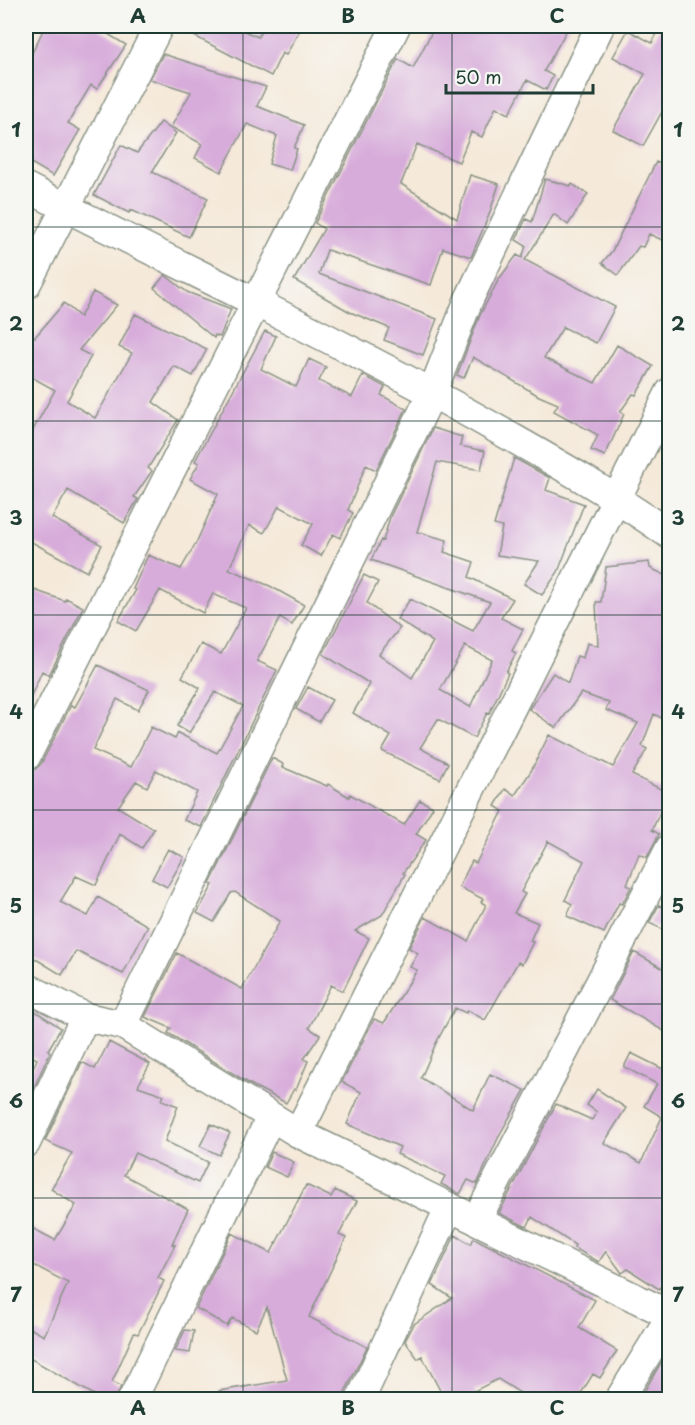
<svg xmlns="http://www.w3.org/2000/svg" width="695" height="1425" font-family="'Playpen Sans',sans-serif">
  <rect width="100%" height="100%" fill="#f6f6f2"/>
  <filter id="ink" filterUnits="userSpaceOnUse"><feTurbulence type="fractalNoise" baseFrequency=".0167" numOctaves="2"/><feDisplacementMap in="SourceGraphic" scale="12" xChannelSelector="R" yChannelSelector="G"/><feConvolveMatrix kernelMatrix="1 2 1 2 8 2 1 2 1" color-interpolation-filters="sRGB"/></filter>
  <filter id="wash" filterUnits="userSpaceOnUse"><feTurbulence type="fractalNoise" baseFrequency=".008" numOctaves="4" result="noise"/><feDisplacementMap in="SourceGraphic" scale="24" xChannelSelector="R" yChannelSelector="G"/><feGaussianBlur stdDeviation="1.35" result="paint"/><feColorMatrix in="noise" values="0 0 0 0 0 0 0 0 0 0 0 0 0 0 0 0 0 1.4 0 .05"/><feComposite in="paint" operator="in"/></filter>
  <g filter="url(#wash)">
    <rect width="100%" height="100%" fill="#f5e9d9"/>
    <g id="blocks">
      <path fill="#d7acda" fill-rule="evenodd" d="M45 26H95L126 45 97 89 91 85 68 123 80 130 53 176 26 160V66Z
        M175 26H233L258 37 264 26H302L286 55 282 53 271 76Z
        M435 26H478L491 32 494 26H569L544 71 553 76 546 90 527 80 509 114 496 107 482 137 471 132 459 162 417 144 401 184 457 219 470 175 499 184 489 215 471 257 443 248 431 285 327 250 319 274 437 319 423 355 384 340 389 328 350 312 294 280 324 229 315 223 398 59 413 68Z
        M661 26H669V99L643 146 613 130 645 74 613 57 628 30 652 43Z
        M163 54 266 87 257 106 304 125 294 148 297 149 290 170 269 164 277 136 247 124 221 172 195 158 202 144 171 127 191 92 150 79Z
        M161 122 176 133 152 172 208 198 189 237 131 210 129 213 94 195 121 145 137 153Z
        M656 162 669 168V243L649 234 643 247 639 246 618 275 602 263 612 251Z
        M545 179 571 186 572 184 588 194 568 225 554 214 525 260 615 307 596 343 563 327 544 358 595 383 617 345 653 366 636 395 633 394 620 412 624 414 605 456 591 450 598 435 554 411 558 404 539 396 473 357 464 378 457 375 480 315 499 279 517 255 522 258 526 246 516 240 526 219 532 222Z
        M165 275 187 292 231 309 220 337 215 335 214 338 154 288Z
        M93 292 117 305 79 350 91 356 67 401 95 418 132 353 119 347 135 314 207 349 193 376 174 366 153 402 178 420 148 468 152 471 134 497 138 499 124 523 68 490 52 518 102 545 87 572 26 539V443L55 390 26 374V333L35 337 64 303 80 317Z
        M265 331 276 336 261 369 296 387 309 359 326 367 319 381 352 397 363 375 385 387 381 395 406 409 376 470 366 465 348 510 353 513 340 538 333 534 321 556 301 545 313 524 279 506 264 533 249 525 229 569 270 586 304 605 292 625 280 618 257 661 277 670 201 827 184 820 197 792 156 770 147 787 136 781 118 807 154 829 142 848 120 834 96 885 76 876 60 902 88 916 98 897 148 926 123 974 76 951 62 975 26 953V784L32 772 41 764 71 705 75 707 98 665 149 690 138 710 117 699 93 750 131 767 151 727 175 739 178 733 217 753 243 706 215 692 189 733 177 726 200 688 182 677 201 644 221 654 246 608 213 594 203 613 160 590 136 631 118 621 136 590 133 589 148 555 181 569 197 541 218 494 190 479 199 463 195 461Z
        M433 428 462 437 460 446 485 451 481 470 437 462 417 532 447 540 444 552 474 562 469 577 513 599 501 618 523 629 512 651 516 653 506 672 508 673 489 714 487 713 474 738 438 719 420 748 448 763 440 779 382 751 391 736 353 713 370 684 323 654 364 575 378 582 367 603 400 628 379 654 412 678 433 642 397 619 410 599 473 631 490 602 371 560 381 540 383 541 390 517ZM465 646 492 660 470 707 440 690Z
        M514 458 550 478 546 490 584 504 558 572 542 595 524 584 539 561 497 555 502 527 494 525Z
        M649 562 650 568 669 577V722L654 714 642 746 647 749 632 775 669 793 652 830 659 834 647 857 639 854 627 885 631 887 622 904 619 903 604 933 567 916 572 904 565 900 584 861 548 841 521 892 525 894 514 913 538 923 530 941 533 942 522 964 518 962 485 1020 467 1010 466 1013 455 1008 436 1043 421 1078 473 1110 490 1074 525 1090 500 1134 477 1184 468 1180 460 1194 441 1184 445 1176 397 1154 400 1147 347 1124 361 1092 342 1082 374 1019 384 1023 417 970 410 967 418 953 409 948 425 917 468 941 486 905 481 902 483 899 459 887 472 861 476 863 503 811 495 806 505 789 515 795 531 771 549 735 613 767 638 723 606 710 609 703 581 693 556 728 529 709 553 673 568 683 577 656 583 658 587 643 598 646 596 602H601L606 567Z
        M26 587 65 601 66 598 83 607 49 675 42 671 26 707Z
        M308 687 332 700 319 722 296 709Z
        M272 758 283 764 282 767 327 786 328 784 349 797 350 794 404 825 420 800 433 807 416 834 426 840 403 873 405 874 382 915 355 931 369 938 343 991 331 985 309 1028 320 1035 304 1059 308 1061 296 1090 294 1089 286 1103 250 1084 168 1033 171 1028 145 1017 177 953 242 989 280 921 235 892 231 893 214 922 197 913 213 885 210 884Z
        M168 849 184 857 167 887 152 879Z
        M659 905 669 911V932L649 923Z
        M634 952 669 972V1034L610 1000Z
        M26 1005 61 1028 48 1050 50 1052 26 1105V1085L37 1059 26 1054Z
        M109 1042 150 1064 138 1086 164 1095 162 1100 178 1106 165 1141 208 1162 198 1183 135 1153 124 1175 188 1209 172 1244 175 1245 158 1278 164 1281 138 1334 134 1333 112 1382 121 1386 117 1396 115 1400H103L26 1356V1326L44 1336 68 1283 26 1261V1225L55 1240 76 1205 51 1189 72 1153 45 1141 82 1062 95 1069Z
        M631 1053 665 1070 669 1063V1248L664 1257 669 1261V1274L659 1289 628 1269 622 1273 606 1251 599 1262 574 1248 575 1245 532 1217 527 1227 499 1213 556 1104 592 1120 597 1112 587 1105 597 1089 626 1108 604 1143 641 1163 662 1117 644 1106 657 1084 624 1067Z
        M211 1124 230 1133 219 1155 200 1146Z
        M272 1152 294 1162 287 1177 265 1167Z
        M306 1185 331 1197 335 1190 357 1201 339 1235 346 1238 309 1317 367 1347 341 1400H220L219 1391 287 1380 267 1307 256 1330 232 1318 227 1326 196 1308 232 1233 271 1253Z
        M455 1235 471 1244 474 1238 595 1300 579 1328 617 1351 600 1378 593 1374 577 1400H531L498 1379 474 1391 479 1400H445L422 1356 418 1359 405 1341 414 1324 452 1298 432 1285Z
        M185 1330 194 1331 190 1353 175 1351Z
        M669 1349V1400H639Z"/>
    </g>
  </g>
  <g filter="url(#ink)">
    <use href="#blocks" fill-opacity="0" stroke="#8a9386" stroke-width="1.5"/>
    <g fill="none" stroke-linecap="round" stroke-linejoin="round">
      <defs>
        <path id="minor" d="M26 187C182 268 342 341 495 428 555 462 614 495 670 535
          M26 285 159 26
          M26 757 396 26
          M26 987 85 1017 123 1025 298 1133 670 1315
          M123 1025 432 393 469 299 600 26
          M298 1133 670 392
          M26 1143 85 1017
          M477 1219 670 848
          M132 1400 271 1117
          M360 1400 449 1208
          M619 1400 670 1317"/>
      </defs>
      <use href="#minor" stroke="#8a9386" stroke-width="31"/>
      <use href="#minor" stroke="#fff" stroke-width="28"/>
    </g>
  </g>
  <path fill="none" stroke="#1f3d34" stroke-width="1.5" stroke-opacity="0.55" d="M243 26V1400M452 26V1400M26 227H670M26 421H670M26 615H670M26 810H670M26 1004H670M26 1198H670"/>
  <rect width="695" height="1425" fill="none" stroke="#f6f6f2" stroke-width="66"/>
  <path d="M446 84v9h147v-9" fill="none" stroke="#1f3d34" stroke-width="3"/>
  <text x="455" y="84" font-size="18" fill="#1f3d34" stroke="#f6f6f2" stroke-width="4.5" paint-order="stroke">50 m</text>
  <rect x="33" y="33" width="629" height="1359" fill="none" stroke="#1f3d34" stroke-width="2"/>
  <g font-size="20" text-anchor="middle" font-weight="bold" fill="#1f3d34">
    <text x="138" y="23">A</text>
    <text x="348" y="23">B</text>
    <text x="557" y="23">C</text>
    <text x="16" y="137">1</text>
    <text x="678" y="137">1</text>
    <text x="16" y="331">2</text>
    <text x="678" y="331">2</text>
    <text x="16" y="525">3</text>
    <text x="678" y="525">3</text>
    <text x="16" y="719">4</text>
    <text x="678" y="719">4</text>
    <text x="16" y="913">5</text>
    <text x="678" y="913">5</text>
    <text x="16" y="1108">6</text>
    <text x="678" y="1108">6</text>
    <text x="16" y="1302">7</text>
    <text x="678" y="1302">7</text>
    <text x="138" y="1415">A</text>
    <text x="348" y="1415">B</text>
    <text x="557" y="1415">C</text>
  </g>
</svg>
